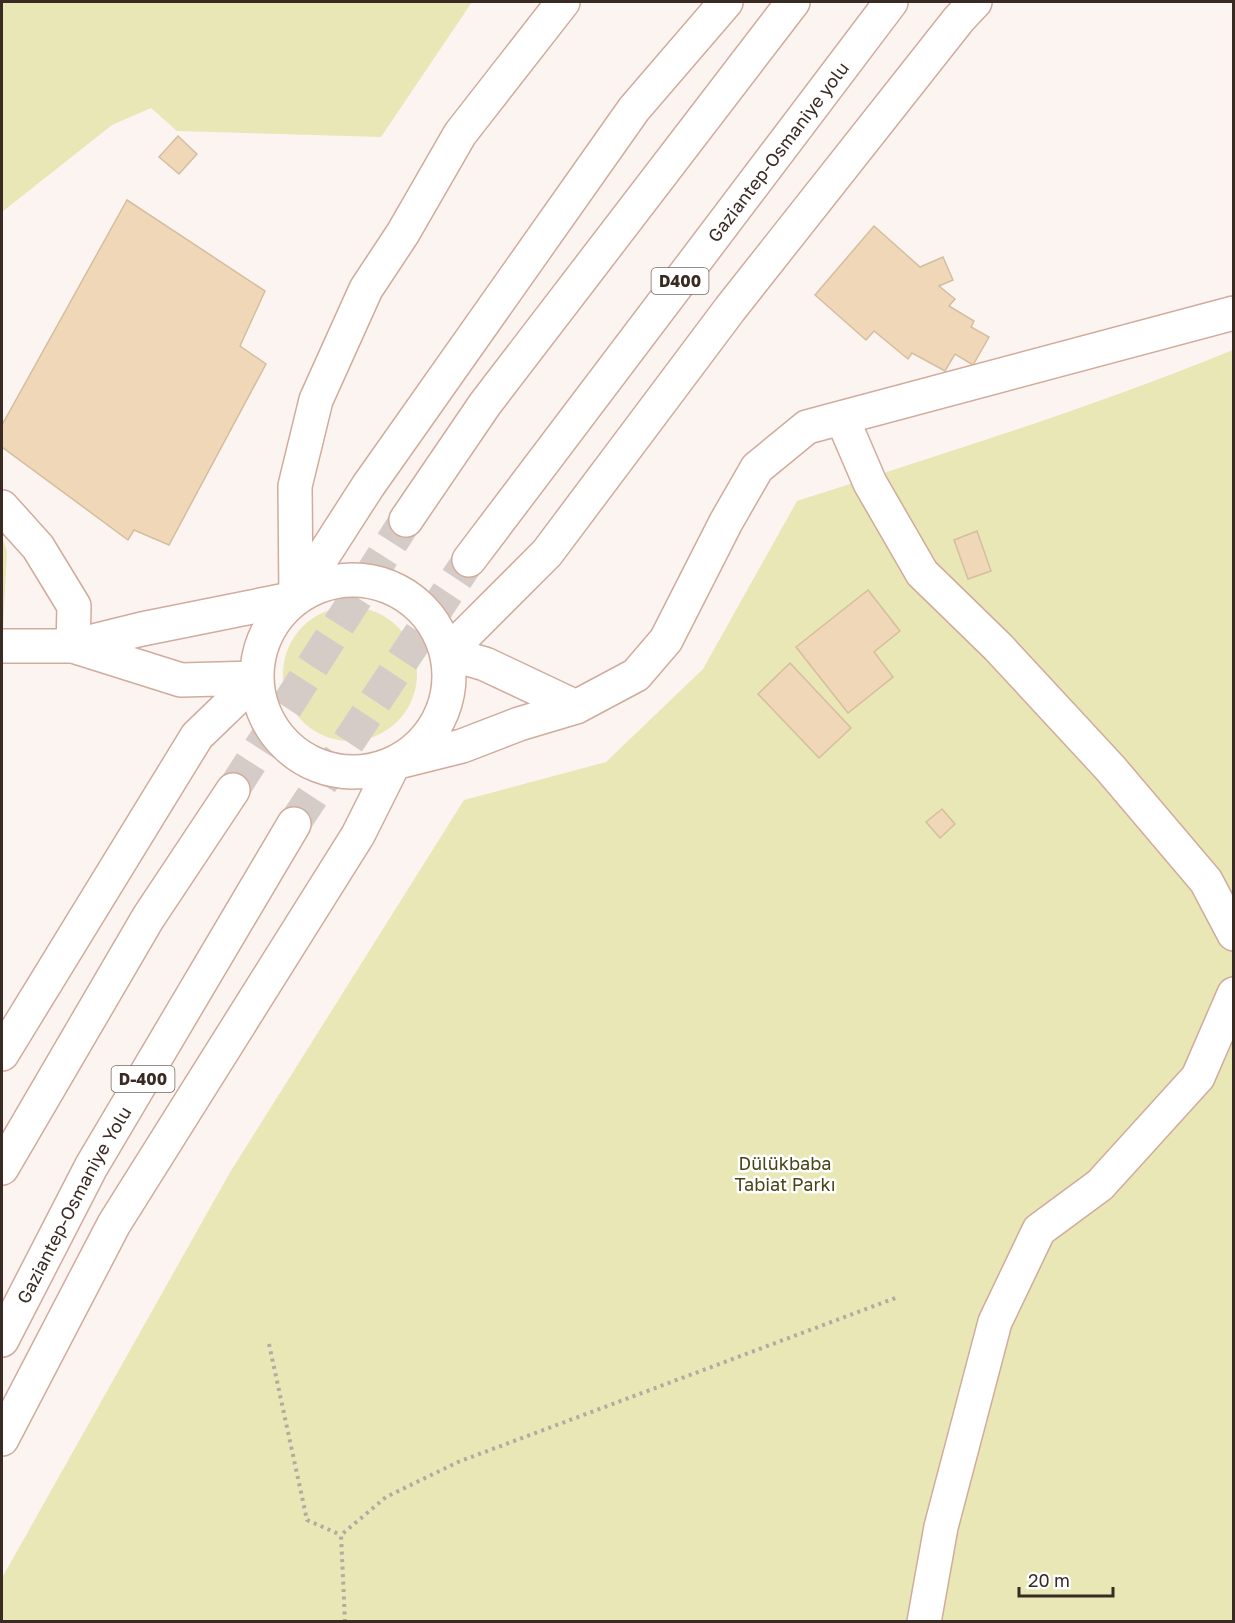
<svg xmlns="http://www.w3.org/2000/svg" width="1235" height="1623" font-family="'Golos Text',sans-serif">
  <rect width="100%" height="100%" fill="#fcf4f1"/>
  <path fill="#e8e7b5" d="M2 2H472L381 137 177 131 151 108 112 125 2 212Z
    M1233 350V1621L2 1622V1578L229 1174 464 800 606 762 703 669 797 501C943 454 1091 408 1233 350Z
    M2 536 7 552 2 649Z
    M283 674a67 67 0 1 1 134 0a67 67 0 1 1-134 0Z"/>
  <path fill="#efd7b8" stroke="#d5be9f" stroke-width="1.5" d="M178 136 197 154 179 174 159 157Z
    M127 200 265 291 240 346 266 364 169 545 134 530 128 540 2 447V425Z
    M874 226 920 267 943 257 953 280 939 286 955 299 949 306 974 321 971 327 989 337 973 365 955 354 945 371 912 353 908 359 874 331 866 340 815 295Z
    M977 531 991 571 968 579 954 540Z
    M868 590 900 631 874 652 893 677 848 713 796 647Z
    M790 663 851 728 819 758 758 694Z
    M942 809 955 824 940 838 926 822Z"/>
  <g fill="none" stroke-linecap="round" stroke-linejoin="round">
    <path stroke="#d5ccc8" stroke-width="33" stroke-dasharray="33 16" stroke-linecap="butt" d="M233 790 406 520
      M294 824 469 560"/>
    <defs>
      <path id="street" d="M842 418 870 483 922 573 998 647 1111 769 1206 881 1234 934
        M2 507 38 547 74 606 73 646
        M296 598 295 486 316 400 366 289 403 233 460 134 563 2
        M924 1622 941 1527 995 1322 1039 1230 1100 1185 1198 1077 1234 994"/>
      <path id="secondary" d="M257 676a96 96 0 1 1 192 0a96 96 0 1 1-192 0Z
        M2 646H73L142 629 296 598 368 486 634 109 726 2
        M73 646 181 680 257 678
        M447 653 547 553 730 309 959 19 975 2
        M447 653 485 664 576 707
        M2 1054 197 736 257 678
        M2 1439 114 1224 358 835 394 763 462 746 519 724 576 707 636 675 666 640 726 522 757 468 807 427 1234 313"/>
      <g id="highway">
        <path d="M406 520 485 404 793 2"/>
        <path id="s1" d="M469 560 891 2"/>
        <path d="M2 1168 148 918 233 790"/>
        <path id="s2" d="M2 1340 91 1167 294 824"/>
      </g>
    </defs>
    <use href="#street" stroke="#d1ab9c" stroke-width="36"/>
    <use href="#secondary" stroke="#d1ab9c" stroke-width="36"/>
    <use href="#highway" stroke="#d1ab9c" stroke-width="36"/>
    <path stroke="#b4a9a5" stroke-width="4" stroke-dasharray="3 4.5" stroke-linecap="butt" d="M269 1344 307 1520 341 1535
      M345 1622 341 1535 386 1497 458 1462 898 1297"/>
    <use href="#street" stroke="#fff" stroke-width="33"/>
    <use href="#secondary" stroke="#fff" stroke-width="33"/>
    <use href="#highway" stroke="#fff" stroke-width="33"/>
  </g>
  <g text-anchor="middle" dominant-baseline="central" stroke-width="5" stroke-linejoin="round" paint-order="stroke">
    <g fill="#fff" stroke="#746a66" stroke-width="1.5">
      <rect x="651.5" y="268" width="57" height="26" rx="4.5"/>
      <rect x="111.5" y="1066" width="63" height="26" rx="4.5"/>
    </g>
    <g font-size="16" font-weight="bold" fill="#392a24">
      <text x="680" y="281">D400</text>
      <text x="143" y="1079">D-400</text>
    </g>
    <g font-size="18" fill="#392a24" stroke="#fff">
      <text stroke="none"><textPath href="#s1" startOffset="512">Gaziantep-Osmaniye yolu</textPath></text>
      <text stroke="none"><textPath href="#s2" startOffset="153">Gaziantep-Osmaniye Yolu</textPath></text>
    </g>
    <g font-size="18" fill="#474516" stroke="#fff">
      <text x="785" y="1163">Dülükbaba<tspan x="785" dy="21">Tabiat Parkı</tspan></text>
    </g>
  </g>
  <rect width="1235" height="1623" fill="none" stroke="#392a24" stroke-width="6"/>
  <path d="M1019 1587v9h94v-9" fill="none" stroke="#392a24" stroke-width="3"/>
  <text x="1028" y="1587" font-size="18" fill="#392a24" stroke="#ffffff" stroke-width="4.5" paint-order="stroke">20 m</text>
</svg>
